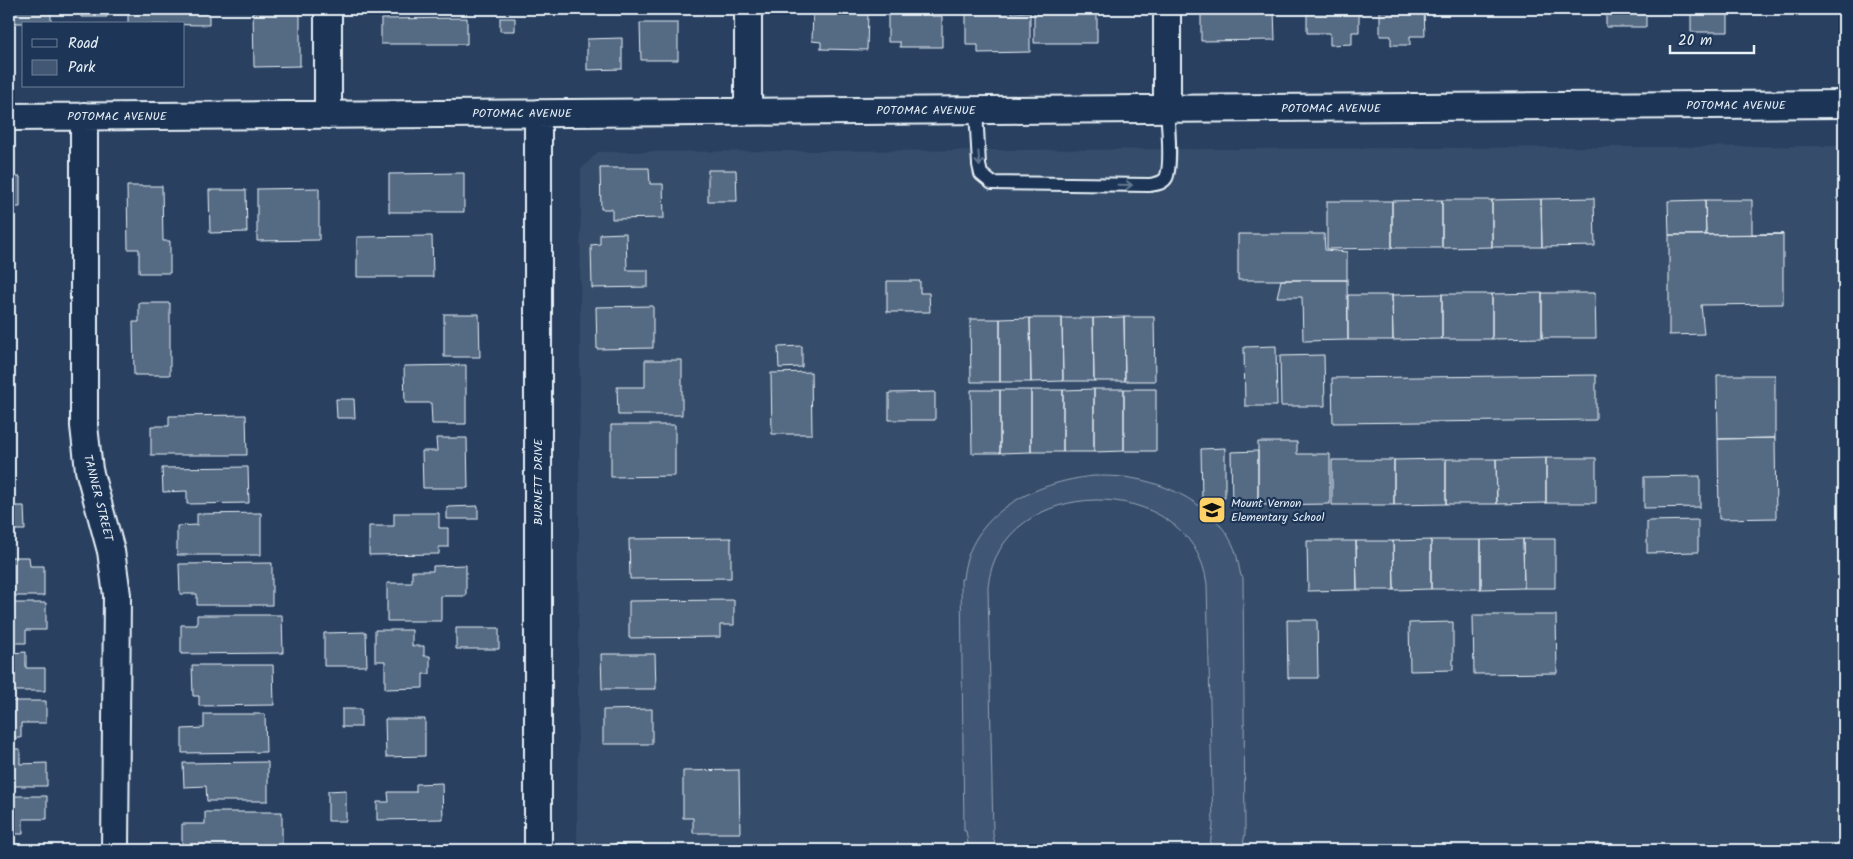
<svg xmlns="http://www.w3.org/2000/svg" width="1853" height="859" font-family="Kalam,sans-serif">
  <rect width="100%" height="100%" fill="#294061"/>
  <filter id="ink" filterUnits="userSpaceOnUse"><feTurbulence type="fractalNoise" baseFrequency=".02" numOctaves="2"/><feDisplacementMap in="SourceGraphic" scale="10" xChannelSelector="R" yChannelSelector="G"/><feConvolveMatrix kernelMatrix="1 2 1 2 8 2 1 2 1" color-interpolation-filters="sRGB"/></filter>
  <g filter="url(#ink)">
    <path fill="#364d6b" d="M1844 146V850H577L581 169 598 152Z"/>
    <path fill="#415774" stroke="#94a4b6" d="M1094 476C1108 476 1122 476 1136 479 1175 486 1220 511 1235 550 1238 559 1239 568 1241 576L1243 577 1245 834 1242 850H1209L1213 826 1207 584C1192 470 999 473 988 587L993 834 996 850H969L966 831H964L961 579H963C969 513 1035 482 1094 476Z"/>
    <path fill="#556a83" stroke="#e8f1f8" d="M9 9H51V23H9Z
      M81 9H107V17H81Z
      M128 9H209V25L128 24Z
      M253 9H300V66L254 67Z
      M462 9H512V11L462 12Z
      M813 9H855V12H868L867 50 821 49V42L812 41Z
      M888 9H932V16H942V47H900V42H888Z
      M966 9H1012V13L1030 12V52L978 53V45H966Z
      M1034 9H1097V43H1034Z
      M1201 9H1274L1275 40 1201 41Z
      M1307 9H1359V32H1352V44L1330 45V33H1307Z
      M1380 9H1424L1425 36H1410V45H1391V36H1380Z
      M1606 9H1646V27H1606Z
      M1691 9H1728V32H1691Z
      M467 18V44H381V19Z
      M500 18H515V31H500Z
      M640 23H678V60H641Z
      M622 38V69L587 70V39Z
      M600 168H649L650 184H663L664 218 612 219V209H601Z
      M708 170H736L737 201H708Z
      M464 173V212H389V174Z
      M9 177H20V207H9Z
      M127 186H162L163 241H170V273H139V249H128Z
      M319 188V240L257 241V189Z
      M209 190H246L247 232 210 233Z
      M1594 198 1595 246 1542 247 1541 199Z
      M1541 199 1542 247H1492V200Z
      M1442 200H1492V247L1442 248Z
      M1442 200V248H1392V201Z
      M1705 200 1706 235H1669L1668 201Z
      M1705 200H1752V234H1783L1706 235Z
      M1327 201H1392V248L1327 249Z
      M9 216H12V243H9Z
      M626 233 627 270H648V287L592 288 591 245 600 244V234Z
      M1238 234H1324L1325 250 1347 252V280H1238Z
      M1783 234V304L1701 305 1704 334 1669 335V235Z
      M432 236 433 277H357V237Z
      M9 279H12V301L9 302Z
      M1281 280H1347L1348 340 1303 341 1302 297H1277Z
      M887 281H920V293H929L930 312H887Z
      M1542 293V338L1492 339V294Z
      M1542 293H1595L1596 338H1542Z
      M1442 294V339L1393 340 1392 295Z
      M1442 294H1492V339H1442Z
      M1348 295H1392L1393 340H1348Z
      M139 303H170V375H134L133 322H139Z
      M653 306V348L597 349 596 307Z
      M444 314H479L480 357H444Z
      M1124 317 1125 381H1094L1093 318Z
      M1124 317H1154L1155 381H1125Z
      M1030 318H1062L1063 381 1031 382Z
      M1030 318 1031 382H1000V319Z
      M1062 318H1093L1094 381H1063Z
      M970 319H1000V382H971Z
      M802 346V367L779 368 778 347Z
      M1276 346 1277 406H1245L1244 347Z
      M1324 355 1325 406H1281L1280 356Z
      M645 360H682V415H618L617 387H645Z
      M466 365V424H432L431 403H405L404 366Z
      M811 372 812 434H772L771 373Z
      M1596 375V420L1333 423 1332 378Z
      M1717 375H1775V438L1718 439Z
      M9 378H11V396H9Z
      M1094 389V452H1063V390Z
      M1094 389H1124V451L1094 452Z
      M1124 389H1156V451H1124Z
      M971 390H1000V453H972Z
      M1000 390H1031V452L1000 453Z
      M1031 390H1063V452H1031Z
      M935 392V420H889V393Z
      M336 399H354L355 418H337Z
      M9 410H10V433H9Z
      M246 415 247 455H151V426H169V416Z
      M611 425H675V476L611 477Z
      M436 438H467L468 488H423L422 451H437Z
      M1775 438 1776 518 1719 519 1718 439Z
      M1258 442H1297V454H1330V504L1258 505Z
      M1225 448V498H1202L1201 449Z
      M1258 451V505H1232L1231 452Z
      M1546 458H1596V503H1546Z
      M1546 458V503L1497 504 1496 459Z
      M1446 459H1496L1497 504H1446Z
      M1446 459V504L1394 505V460Z
      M1332 460H1394V505H1332Z
      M248 467 249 503 187 504V491L163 492 162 468Z
      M9 474H11V497H9Z
      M1700 476V507L1644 508V477Z
      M9 506H24L25 530H9Z
      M478 506V519H447V507Z
      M261 513V555H177V526L197 525V514Z
      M394 513H439V528H448V547H439V554L369 555V526H394Z
      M1698 520V552L1647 553V521Z
      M731 538V578L630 579 629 539Z
      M1523 539 1524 588 1481 589V540Z
      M1523 539H1555V588H1524Z
      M1431 540H1481V589H1431Z
      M1431 540V589L1394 590 1393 541Z
      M1307 541H1356L1357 590 1308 591Z
      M1356 541H1393L1394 590H1357Z
      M9 557H29L30 566H44V596H9Z
      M272 563V605H197V594H180L179 564Z
      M466 565V596H441V621H387V583H412V571H433V566Z
      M734 600V625H720V637L629 638V601Z
      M9 603H46V630H26V643H9Z
      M197 615H282L283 653 181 654V625H197Z
      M1473 615H1556L1557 673 1474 674Z
      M1287 620H1317L1318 678H1288Z
      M1453 622V670L1410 671 1409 623Z
      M456 628H499V649H456Z
      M375 630H412V646H424V656H430V674H423V688L385 689V661H375Z
      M366 632 367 666H324V633Z
      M26 652V668H45V691H9V653Z
      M601 654H655L656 689H602Z
      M192 665H273L274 705 199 706V696H193Z
      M9 701H46V723H21V738H9Z
      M342 709H361V727H342Z
      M652 709V744H603V710Z
      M204 714H265L266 752 182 753V729L204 728Z
      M385 719H425V756L386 757Z
      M9 749H20V764L47 763V786H9Z
      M268 762V801H207L206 786 184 787 183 763Z
      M739 770 740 833H693V818H683V771Z
      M442 783 443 819 377 820V802H389L388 792H416V784Z
      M346 790V821H328V791Z
      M9 796H47V819H23V834H9Z
      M205 812H282V850H182V824H205Z
      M614 844H645V850H614Z
      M9 845H23L24 850H9Z
      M452 846V850H416V847Z"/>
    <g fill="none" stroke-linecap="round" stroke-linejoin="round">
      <defs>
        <path id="lane" d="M976 110 979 165 981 174 992 183 1149 185C1155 184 1162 184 1166 178 1172 167 1168 123 1167 109"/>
        <path id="street" d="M328 9V115
          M748 9V111
          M1167 9V109
          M538 113V850
          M84 116V426L89 470 111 551 117 595 115 850
          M9 117 1844 104"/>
      </defs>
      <use href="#lane" stroke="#e8f1f8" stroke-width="16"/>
      <use href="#street" stroke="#e8f1f8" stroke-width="30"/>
      <use href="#lane" stroke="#1d3557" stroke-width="12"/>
      <use href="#street" stroke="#1d3557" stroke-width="26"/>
    </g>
    <defs><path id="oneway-shaft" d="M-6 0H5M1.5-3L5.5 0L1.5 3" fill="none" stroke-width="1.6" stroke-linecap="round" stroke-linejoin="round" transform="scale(1.25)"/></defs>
    <g stroke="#64778f">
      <use href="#oneway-shaft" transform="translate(979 159) rotate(85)"/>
      <use href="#oneway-shaft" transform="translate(1125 185) rotate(1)"/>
    </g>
  </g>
  <defs>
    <symbol id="school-square" viewBox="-11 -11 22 22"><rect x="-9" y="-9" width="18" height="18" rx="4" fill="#ffd166" stroke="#1d3557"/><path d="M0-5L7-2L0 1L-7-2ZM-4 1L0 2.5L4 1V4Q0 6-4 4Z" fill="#111"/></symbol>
  </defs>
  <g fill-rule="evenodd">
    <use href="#school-square" x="1196" y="494" width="32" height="32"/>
  </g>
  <g text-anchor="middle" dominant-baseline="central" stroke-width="4.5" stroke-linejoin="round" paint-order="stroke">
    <g font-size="12" fill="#e8f1f8" stroke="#1d3557">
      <text x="1736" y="105">POTOMAC AVENUE</text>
      <text x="1331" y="108">POTOMAC AVENUE</text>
      <text x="926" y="110">POTOMAC AVENUE</text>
      <text x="522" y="113">POTOMAC AVENUE</text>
      <text x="117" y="116">POTOMAC AVENUE</text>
      <text transform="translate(538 482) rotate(-90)">BURNETT DRIVE</text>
      <text transform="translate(98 498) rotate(76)">TANNER STREET</text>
    </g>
    <g font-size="12" fill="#e8f1f8" stroke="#1d3557" text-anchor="start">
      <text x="1231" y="503">Mount Vernon<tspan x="1231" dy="14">Elementary School</tspan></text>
    </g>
  </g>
  <rect width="1853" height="859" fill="none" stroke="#1d3557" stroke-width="30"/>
  <rect x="15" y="15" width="1823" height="829" fill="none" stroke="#e8f1f8" stroke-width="2" filter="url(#ink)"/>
  <rect x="22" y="22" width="162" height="65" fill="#1d3557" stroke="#6e8097"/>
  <rect x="32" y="39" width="25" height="8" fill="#1d3557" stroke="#6e8097"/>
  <text x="68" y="48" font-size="15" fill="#e8f1f8">Road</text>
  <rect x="32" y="60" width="25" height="15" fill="#415774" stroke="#6e8097"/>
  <text x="68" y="72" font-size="15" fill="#e8f1f8">Park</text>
  <path d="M1670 45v8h84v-8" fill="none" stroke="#e8f1f8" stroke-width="2.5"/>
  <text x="1678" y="45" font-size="15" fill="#e8f1f8" stroke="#1d3557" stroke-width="4" paint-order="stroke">20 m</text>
</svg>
